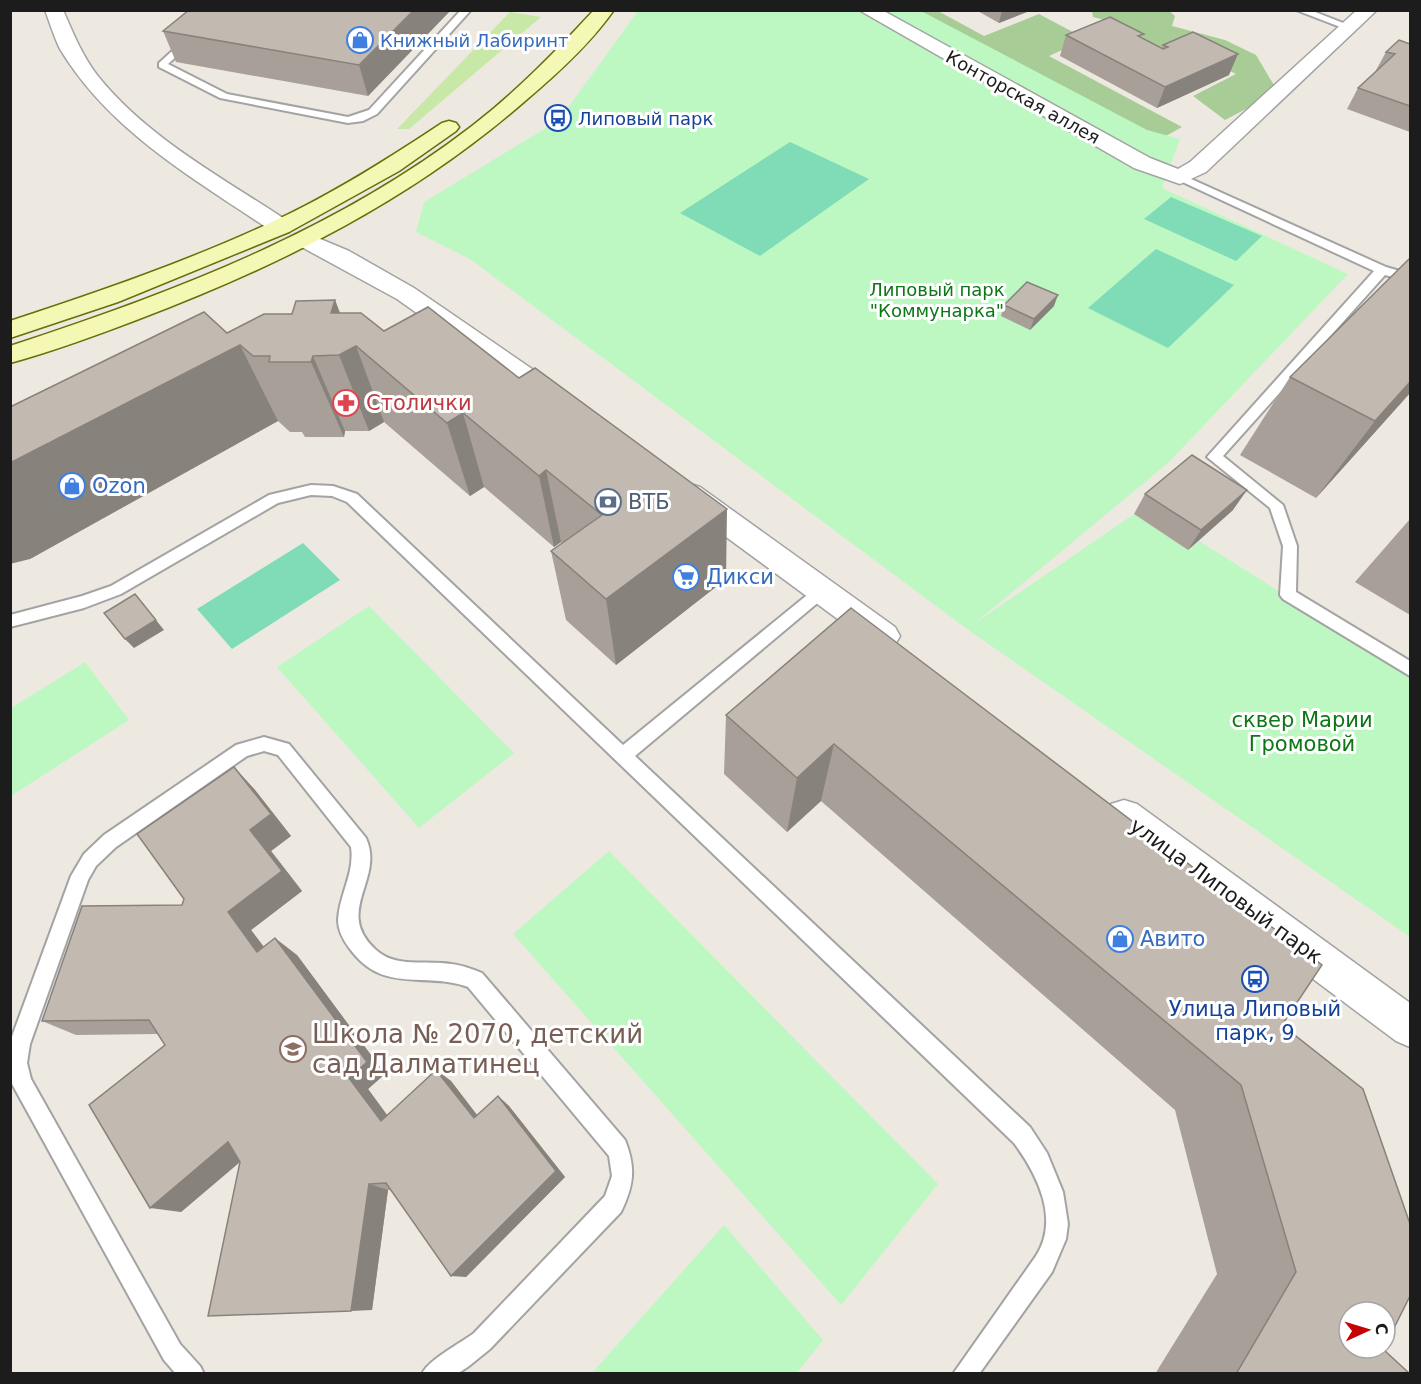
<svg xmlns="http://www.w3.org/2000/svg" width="1421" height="1384" font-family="'DejaVu Sans',sans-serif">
  <rect width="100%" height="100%" fill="#ede9e1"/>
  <path fill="#c7e8a7" d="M510 12 541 17 409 129H397Z"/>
  <path fill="#a7cc96" d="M900 11H938L984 36 1039 14 1086 39 1049 56 1182 127 1148 146Z
    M1092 11H1169L1175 16 1172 26 1225 40 1256 55 1278 92 1225 120 1193 96 1236 74 1186 49 1159 57 1127 26 1093 17Z"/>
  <path fill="#bdf8c2" d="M638 11H921L1147 130 1180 139 1162 188 1348 274 1168 463 975 623 1134 514 1188 550 1199 541 1410 673V937L967 629 470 259 416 232 424 202 559 120Z
    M369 606 514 753 419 828 277 667Z
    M85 662 129 720 11 796V708Z
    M609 851 938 1184 841 1305 513 934Z
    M724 1225 823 1340 797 1373H592Z"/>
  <path fill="#7fdcb7" d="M790 142 869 179 760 256 680 213Z
    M1171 197 1262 236 1236 261 1144 219Z
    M1156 249 1234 285 1168 348 1088 308Z
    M303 543 340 580 232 649 197 609Z"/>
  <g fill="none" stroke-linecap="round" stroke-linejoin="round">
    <defs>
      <path id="service" d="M217 10H227L168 64 227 94 348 117 369 110 461 10H471L377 114 363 121 348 123 220 98 159 67V63Z
        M1296 10H1310L1356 28 1348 30Z
        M1180 174 1386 267 1410 274V282L1385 275 1223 456 1283 505 1297 546 1296 592 1410 661V676L1283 599 1280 595 1283 546 1270 508 1207 457 1374 271 1176 179 1175 177Z
        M311 485 333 486 357 494 623 745 817 587H827L830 591 827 595 635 756 1030 1127 1047 1153 1063 1192 1068 1224 1066 1239 1052 1272 979 1374H953L1036 1256C1060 1219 1037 1174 1014 1143L347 502 332 496 311 495 278 503 121 594 84 608 10 627V615L82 596 111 586 269 495Z
        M264 737 289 744 366 838C385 880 333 911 376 950 395 968 427 960 451 964 462 965 472 969 482 973L625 1140C636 1168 634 1185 621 1212L490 1349 469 1366 457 1374H422C428 1360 461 1343 474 1333L605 1196 612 1176 609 1156 468 987C424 971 384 995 350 949 344 941 338 931 338 920 339 895 355 873 351 847L278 755 264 751 247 756 116 847 96 866 88 880 30 1044 27 1063 31 1079 180 1344 200 1366 204 1374H176L164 1360 11 1082 10 1042 71 876 84 854 104 835 236 745Z"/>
      <path id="minor" d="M859 10H882L1150 158 1178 169 1190 162 1357 10H1377L1206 172 1180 184 1134 168Z"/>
      <path id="tertiary" d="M45 10H63C73 33 82 55 97 75 147 138 223 178 289 222L292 227 289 232H273C195 179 110 132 60 49 54 37 50 23 45 10Z
        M306 233 349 251 414 288 570 395 574 402 570 409 561 411 552 409 397 299 298 245 294 240 298 235Z
        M690 484 700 487 895 627 900 636 895 645 884 649 873 645 680 503 676 495 680 487Z
        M1124 800 1137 804 1410 1003V1047L1396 1041 1111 828 1106 816 1111 804Z"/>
      <path id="secondary" d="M594 10H614C590 44 556 75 525 101 412 200 279 266 139 319 97 335 54 351 10 363V346C172 293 336 231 472 126 517 91 556 51 594 10Z
        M449 121 456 123 459 127 456 131 399 171 289 232 118 302 10 338V321C99 292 188 261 272 222 331 195 388 159 442 123Z"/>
    </defs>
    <use href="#service" stroke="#a3a3a3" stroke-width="4"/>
    <use href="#minor" stroke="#a3a3a3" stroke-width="3"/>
    <use href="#tertiary" stroke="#a3a3a3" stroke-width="3"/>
    <use href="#secondary" stroke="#657006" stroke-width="3"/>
    <use href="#service" fill="#fff" fill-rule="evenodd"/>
    <use href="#minor" fill="#fff" fill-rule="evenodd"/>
    <use href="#tertiary" fill="#fff" fill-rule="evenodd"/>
    <use href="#secondary" fill="#f5f8b4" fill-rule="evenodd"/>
  </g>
  <path fill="#a79f98" d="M451 10 368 96 176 62 163 31Z
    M976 10H1032L999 23Z
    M1066 35 1142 38 1162 48 1163 45 1229 75 1157 108 1060 56Z
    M1410 44V132L1347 109 1358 88 1375 72 1386 52Z
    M1410 258V393L1316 498 1240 455 1290 377Z
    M335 300 340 313 384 331 726 579 616 665 566 620 551 551 562 543 561 542 554 547 484 487 470 496 384 422 369 431H345L344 437H305L302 432H290L278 421 30 559 227 333Z
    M1004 305 1054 306 1030 330 1001 316Z
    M1145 494 1233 510 1188 550 1134 514Z
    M1410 519V615L1355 582Z
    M851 608 1282 1025 1383 1349 1410 1374H1155L1217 1274 1175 1110 821 801 787 832 724 774 726 715Z
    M234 767 255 790 291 836 271 851 302 891 251 930 264 947 297 955 385 1074 368 1089 387 1115 436 1070 451 1081 477 1115 498 1096 509 1106 565 1177 466 1277 390 1190H388L372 1310 240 1162 181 1212 165 1045 158 1034 76 1035 42 1021 182 905Z"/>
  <path fill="#88827c" d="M414 10H451L368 96 359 65Z
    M1002 10H1032L999 23Z
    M1238 54 1229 75 1157 108 1165 87Z
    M1058 295 1054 306 1030 330 1034 319Z
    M335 300 353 348 356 346 384 422 369 431 339 355 331 313Z
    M240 345 278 421 30 559 10 564V463Z
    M313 356 345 431 344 437 311 362Z
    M1410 382V393L1316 498 1375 421Z
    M463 413 484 487 470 496 447 423Z
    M546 470 561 542 554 547 539 476Z
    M1247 490 1233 510 1188 550 1201 530Z
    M727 509 726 579 616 665 606 599Z
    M156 620 164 630 134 648 125 639Z
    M834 744 821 801 787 832 797 778Z
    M234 767 255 790 291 836 271 851 302 891 251 930 280 968 257 952 228 912Z
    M275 938 297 955 385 1074 368 1089 398 1130 381 1121 349 1078Z
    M436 1070 451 1081 487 1128 474 1118Z
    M498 1096 509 1106 565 1177 466 1277 451 1276Z
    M228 1142 254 1150 181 1212 150 1208Z
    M369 1184 388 1190 372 1310 351 1311Z"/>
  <path fill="#c2b9b1" stroke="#88827c" stroke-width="1.5" d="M189 10H414L359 65 163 31Z
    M1110 17 1144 34 1138 36 1163 49 1168 47 1163 45 1193 32 1238 54 1165 87 1066 35Z
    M1399 40 1410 44V106L1358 88 1395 54 1386 52Z
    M1410 258V382L1375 421 1290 377Z
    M1027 282 1058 295 1034 319 1004 305Z
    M335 300 331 313H361L384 331 428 307 519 378 535 368 727 509 606 599 551 551 602 515 546 470 539 476 463 413 447 423 356 346 339 355 313 356 311 362H269L270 356H253L240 345 10 463V407L204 312 227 333 264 314H292L296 301Z
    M1192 455 1247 490 1201 530 1145 494Z
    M135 594 156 620 125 639 104 613Z
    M851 608 1322 965 1282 1025 1363 1089 1410 1224V1296L1385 1346V1312H1349V1348H1384L1383 1349 1410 1374H1236L1296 1272 1241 1085 834 744 797 778 726 715Z
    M234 767 271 814 250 830 282 871 228 912 257 952 275 938 367 1062 349 1078 381 1121 436 1070 474 1118 498 1096 556 1171 451 1276 386 1183 369 1184 351 1311 208 1316 240 1162 228 1142 150 1208 89 1105 165 1045 149 1020 42 1021 82 906 182 905 184 899 137 834Z"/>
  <defs>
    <symbol id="shop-ring" viewBox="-11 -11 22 22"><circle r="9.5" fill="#fff" stroke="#3f7fe0" stroke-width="1.5"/><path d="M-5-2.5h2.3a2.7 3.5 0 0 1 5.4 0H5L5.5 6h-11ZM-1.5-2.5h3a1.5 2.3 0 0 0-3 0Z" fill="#3f7fe0"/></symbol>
    <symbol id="bus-ring" viewBox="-11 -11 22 22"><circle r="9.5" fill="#fff" stroke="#1a4fb4" stroke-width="1.5"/><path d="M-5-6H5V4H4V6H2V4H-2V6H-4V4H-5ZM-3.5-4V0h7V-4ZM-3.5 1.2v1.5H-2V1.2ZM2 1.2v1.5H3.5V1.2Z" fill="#1a4fb4"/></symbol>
    <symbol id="pharmacy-ring" viewBox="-11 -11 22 22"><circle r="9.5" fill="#fff" stroke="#e0444e" stroke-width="1.5"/><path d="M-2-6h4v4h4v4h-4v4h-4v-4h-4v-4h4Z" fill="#e0444e"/></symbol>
    <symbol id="bank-ring" viewBox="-11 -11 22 22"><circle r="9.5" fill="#fff" stroke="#5c6f8a" stroke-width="1.5"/><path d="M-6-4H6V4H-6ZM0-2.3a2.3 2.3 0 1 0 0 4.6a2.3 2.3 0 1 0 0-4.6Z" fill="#5c6f8a"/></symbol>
    <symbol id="supermarket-ring" viewBox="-11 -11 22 22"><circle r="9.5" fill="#fff" stroke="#3f7fe0" stroke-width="1.5"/><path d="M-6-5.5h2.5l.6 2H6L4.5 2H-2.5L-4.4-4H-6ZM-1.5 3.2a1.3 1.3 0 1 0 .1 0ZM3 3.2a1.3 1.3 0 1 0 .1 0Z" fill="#3f7fe0"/></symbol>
    <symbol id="school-ring" viewBox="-11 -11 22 22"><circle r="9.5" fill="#fff" stroke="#8d6e63" stroke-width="1.5"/><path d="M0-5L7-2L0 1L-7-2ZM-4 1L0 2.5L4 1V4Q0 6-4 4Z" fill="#8d6e63"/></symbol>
  </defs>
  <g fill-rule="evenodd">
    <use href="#shop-ring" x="345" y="25" width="30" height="30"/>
    <use href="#bus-ring" x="543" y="103" width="30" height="30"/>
    <use href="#pharmacy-ring" x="331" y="388" width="30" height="30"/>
    <use href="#shop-ring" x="57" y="471" width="30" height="30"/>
    <use href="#bank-ring" x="593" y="487" width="30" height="30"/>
    <use href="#supermarket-ring" x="671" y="562" width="30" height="30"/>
    <use href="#shop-ring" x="1105" y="924" width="30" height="30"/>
    <use href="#bus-ring" x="1240" y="964" width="30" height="30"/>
    <use href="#school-ring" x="278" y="1034" width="30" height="30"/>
  </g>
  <g text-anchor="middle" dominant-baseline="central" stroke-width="6" stroke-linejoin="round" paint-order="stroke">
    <g font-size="18" fill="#366cbe" stroke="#fff" text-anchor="start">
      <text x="380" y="40">Книжный Лабиринт</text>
    </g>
    <g font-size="18" fill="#1c1c1c" stroke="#fff">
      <text transform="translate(1023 97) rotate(29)">Конторская аллея</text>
    </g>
    <g font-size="18" fill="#164399" stroke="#fff" text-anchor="start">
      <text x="578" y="118">Липовый парк</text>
    </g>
    <g font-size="18" fill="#0c7714" stroke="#fff">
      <text x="937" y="289">Липовый парк<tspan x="937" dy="21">"Коммунарка"</tspan></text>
    </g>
    <g font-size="21" fill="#be3a42" stroke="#fff" text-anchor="start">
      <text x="366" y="403">Столички</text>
    </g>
    <g font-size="21" fill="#366cbe" stroke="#fff" text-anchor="start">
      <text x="92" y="486">Ozon</text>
      <text x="706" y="577">Дикси</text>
      <text x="1140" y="939">Авито</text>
    </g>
    <g font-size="21" fill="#4e5e75" stroke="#fff" text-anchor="start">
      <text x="628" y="502">ВТБ</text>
    </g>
    <g font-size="21" fill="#0c7714" stroke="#fff">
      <text x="1302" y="720">сквер Марии<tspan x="1302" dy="24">Громовой</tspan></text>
    </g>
    <g font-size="21" fill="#1c1c1c" stroke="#fff">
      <text transform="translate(1226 891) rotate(36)">улица Липовый парк</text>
    </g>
    <g font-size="21" fill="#164399" stroke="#fff">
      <text x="1255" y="1009">Улица Липовый<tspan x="1255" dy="24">парк, 9</tspan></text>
    </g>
    <g font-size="26" fill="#785e54" stroke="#fff" text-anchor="start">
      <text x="312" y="1034">Школа № 2070, детский<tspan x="312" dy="30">сад Далматинец</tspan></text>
    </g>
  </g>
  <rect width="1421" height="1384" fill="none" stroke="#1c1c1c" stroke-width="24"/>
  <g transform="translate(1367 1330) rotate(86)"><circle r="28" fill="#ffffff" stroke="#a4a4a4" stroke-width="1.5"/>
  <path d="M0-4.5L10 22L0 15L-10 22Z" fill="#c50304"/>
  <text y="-9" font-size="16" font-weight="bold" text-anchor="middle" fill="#1c1c1c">С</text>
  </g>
</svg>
